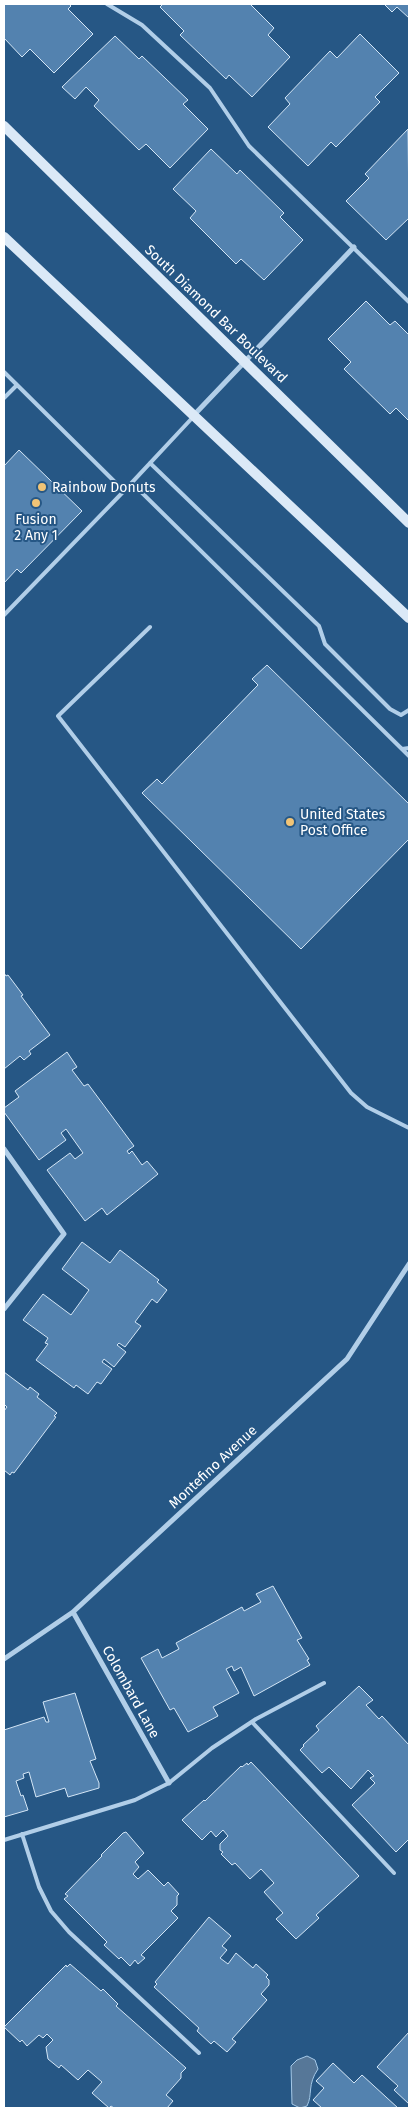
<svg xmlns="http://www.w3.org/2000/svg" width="413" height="2112" font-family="'Fira Sans',sans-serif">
  <rect width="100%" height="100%" fill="#265785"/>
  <path fill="#567798" stroke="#a5c9e8" d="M307 2056 315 2060 318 2069C307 2085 313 2094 307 2106L300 2108 292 2104 291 2066 297 2060Z"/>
  <path fill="#5382af" stroke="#d4e6f6" d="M4 4H69L71 6 68 9 93 34 54 73 30 49 22 57 4 38Z
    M163 4H250L274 28 268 35 290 57 252 97 229 75 226 79 180 35 184 31 160 7Z
    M384 4H409V18L397 7 392 12Z
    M360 34 399 73 375 97 380 102 336 147 331 142 308 166 268 127 290 104 285 98 330 51 337 58Z
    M115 36 139 59 142 56 188 100 183 104 208 129 170 168 146 144 139 150 94 106 99 100 86 87 75 99 62 87Z
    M408 129 409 218 386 240 346 201 369 178 365 174Z
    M211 149 237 174 240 170 284 213 280 217 303 240 264 280 241 259 236 264 190 218 196 211 173 189Z
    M366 301 390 325 395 321 409 335V421L396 408 390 414 344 369 351 362 328 339Z
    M19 450 82 511 21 573 17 569 4 583V466Z
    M267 665 409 804V839L301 949 142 793 157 779 162 784 258 685 252 679Z
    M4 973 6 976 8 975 23 995 21 996 50 1035 29 1051 31 1054 24 1060 20 1056 4 1069Z
    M67 1052 77 1067 72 1070 84 1086 88 1084 134 1146 127 1151 129 1154 132 1151 142 1165 147 1161 158 1174 107 1215 102 1208 85 1221 47 1170 70 1153 75 1159 83 1153 66 1129 61 1133 66 1140 39 1160 4 1112V1108L19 1097 15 1091Z
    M82 1242 110 1263 120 1250 159 1280 157 1282 167 1290 157 1303 152 1299 135 1322 141 1326 125 1347 119 1343 117 1345 126 1352 114 1367 104 1359 102 1362 112 1369 101 1384 97 1382 88 1394 76 1385 74 1388 36 1360 48 1344 45 1343 48 1338 23 1320 43 1294 71 1315 89 1290 62 1269Z
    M4 1372 28 1390 30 1387 39 1394 37 1397 57 1413 54 1416 56 1417 14 1473 12 1472 10 1475 4 1470V1411L7 1407 4 1404Z
    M273 1586 302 1638 297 1640 309 1659 307 1660 310 1665 254 1696 241 1667 234 1671 232 1666 226 1669 239 1693 213 1707 218 1716 188 1732 174 1708 170 1710 141 1658 158 1649 162 1658 179 1649 176 1643 242 1607 244 1611 261 1602 256 1594Z
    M359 1686 373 1700 366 1705 379 1719 382 1716 409 1745V1839L396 1852 352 1805 375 1783 370 1778 374 1776 368 1770 351 1789 329 1767 322 1773 300 1750 304 1746 303 1745 319 1730 316 1726Z
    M75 1693 96 1759 90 1761 99 1783V1788L68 1797 65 1788 36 1797 29 1772 23 1774 24 1778 16 1781 21 1796 23 1795 28 1810 4 1817V1730L44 1717 46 1722H49L43 1702Z
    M251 1762 359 1876 316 1915 319 1918 296 1939 276 1919 283 1913 264 1892 274 1883 261 1869 250 1879 235 1863 232 1865 221 1854 223 1852 220 1850V1844L228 1836 223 1830 216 1837 211 1831 202 1840 182 1820 204 1800 205 1801 241 1766 242 1767 247 1763 248 1765Z
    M126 1832 144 1853 135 1862 139 1867 133 1874 138 1879 148 1870 164 1886 168 1882 179 1894 177 1896V1905L171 1911 178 1918 141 1955 145 1958 138 1964 135 1960 130 1966 121 1957 119 1959 104 1945 107 1942 64 1899 68 1896 65 1894 102 1856 101 1855 123 1833Z
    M209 1917 231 1936 222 1946 227 1950 220 1958 228 1964 236 1953 253 1968 256 1964 268 1975 266 1977 269 1980V1985L261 1994 267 2000 232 2039 236 2042 227 2052 214 2041 211 2044 197 2031 199 2028 154 1987 157 1984 155 1982Z
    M70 1964 101 1991 103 1989 118 2004 116 2006 186 2068 181 2073V2078L166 2095 173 2101 167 2108H114L111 2106 109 2108 92 2093 102 2082 88 2070 78 2080 61 2065 59 2068 48 2059 46 2047 53 2040 47 2034 43 2038 39 2035 27 2046 22 2040 20 2042 4 2027 66 1965 67 1967Z
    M409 2032V2104L394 2090 398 2086 377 2067Z
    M333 2063 354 2083 362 2075 398 2108H322L313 2100 324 2088 316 2081Z"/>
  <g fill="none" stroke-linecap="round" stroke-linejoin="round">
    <path stroke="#b1cee8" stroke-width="4" d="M107 4 142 25 210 88 249 146 409 302
      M4 372 124 491
      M4 398 17 385
      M150 463 319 626 325 644 390 709 401 715 409 710
      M132 483 409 756
      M4 615 124 491 194 416
      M150 627 58 716 351 1093 367 1107 409 1128
      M402 749 409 748
      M252 1722 394 1873
      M22 1834 39 1887 51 1911 69 1932 199 2053
      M4 1840 135 1800 169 1783 212 1748 256 1719 324 1683"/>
    <path stroke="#b1cee8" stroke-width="5" d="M194 415 354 247
      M4 1149 64 1234 4 1309
      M73 1612 169 1783
      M4 1659 73 1612 347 1359 409 1264"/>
    <path stroke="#dbe9f7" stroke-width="10" d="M4 126 409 523
      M4 237 409 618"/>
  </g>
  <g fill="#f1c476" stroke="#265785" stroke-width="2">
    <circle cx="42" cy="487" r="5"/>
    <circle cx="36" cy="503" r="5"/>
    <circle cx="290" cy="822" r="5"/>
  </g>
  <g text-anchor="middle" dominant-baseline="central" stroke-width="4" stroke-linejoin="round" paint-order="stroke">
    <g font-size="14" fill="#fff" stroke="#265785">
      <text transform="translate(216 314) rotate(44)">South Diamond Bar Boulevard</text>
      <text transform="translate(213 1467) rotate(-43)">Montefino Avenue</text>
      <text transform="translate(131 1692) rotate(61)">Colombard Lane</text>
    </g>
    <g font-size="14" fill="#fff" stroke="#265785" text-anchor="start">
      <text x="52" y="487">Rainbow Donuts</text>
      <text x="36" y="519" text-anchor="middle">Fusion<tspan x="36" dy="16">2 Any 1</tspan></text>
      <text x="300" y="814">United States<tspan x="300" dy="16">Post Office</tspan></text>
    </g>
  </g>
  <rect width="413" height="2112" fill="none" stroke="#ffffff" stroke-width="10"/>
</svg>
